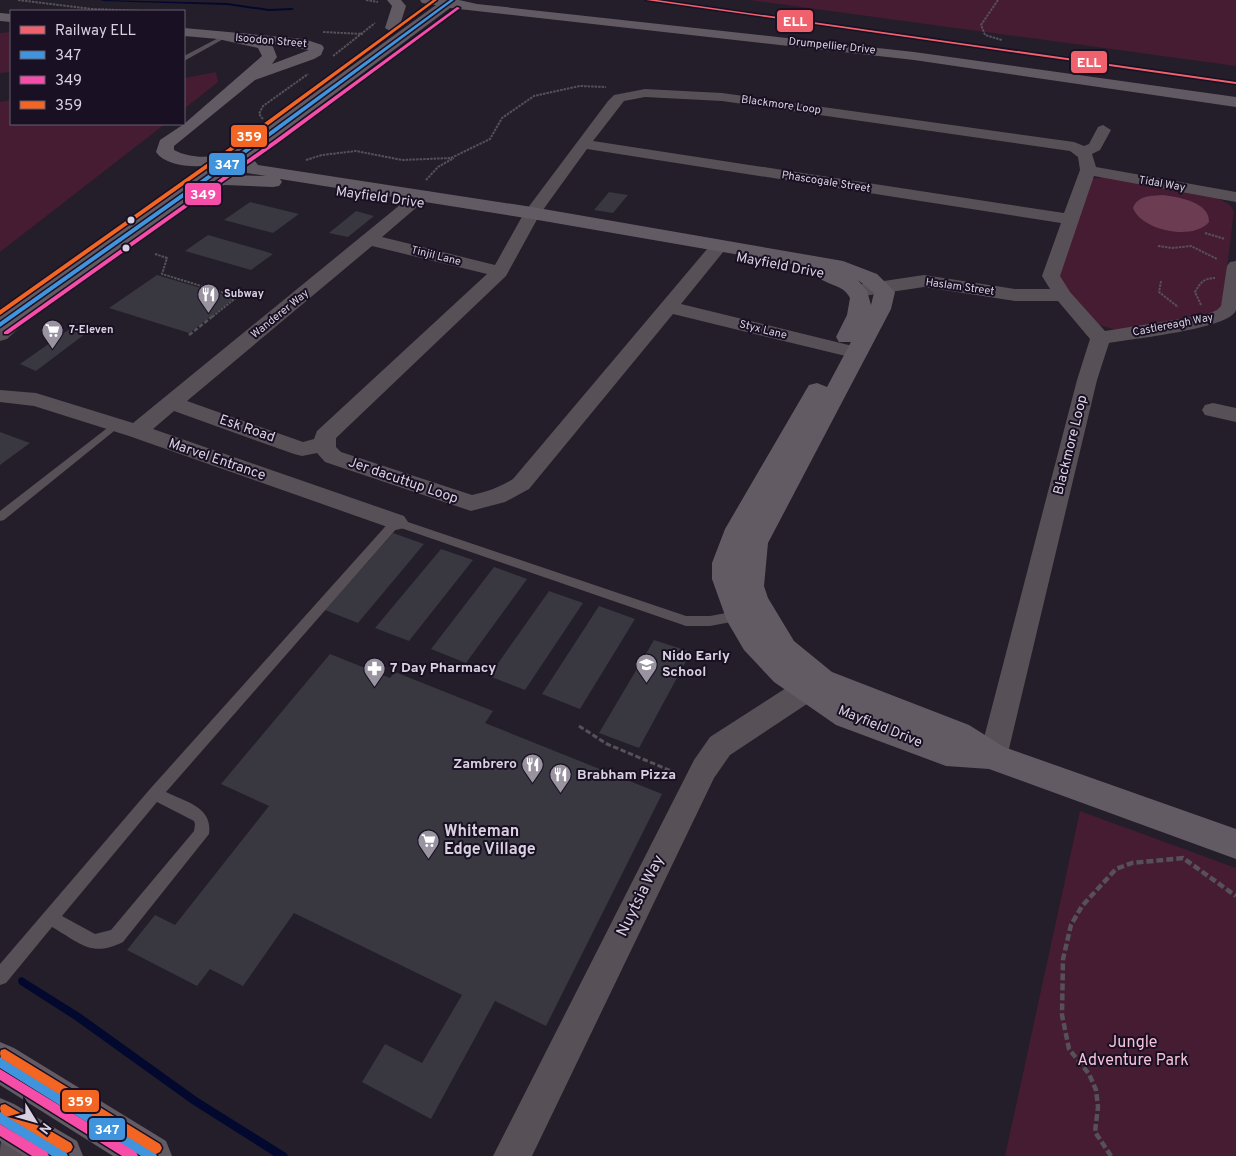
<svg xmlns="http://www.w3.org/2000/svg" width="1236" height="1156" font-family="Overpass,sans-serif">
  <rect width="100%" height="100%" fill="#231e29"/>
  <path fill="#451c32" d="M750 0H1236V66Z
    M11 32V72L0 73V33Z
    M216 72 218 82 184 109V78Z
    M11 100V124H165L0 252V102Z
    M1095 178H1109L1217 198 1229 204 1234 211 1222 310 1198 320 1121 331 1091 323 1057 284 1087 181Z
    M1080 811 1236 868V1156H1005Z"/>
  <path fill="#6c3c53" d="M1163 195C1178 197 1210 202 1209 222 1193 241 1142 231 1133 208 1138 195 1151 196 1163 195Z"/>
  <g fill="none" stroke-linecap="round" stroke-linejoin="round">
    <path fill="#03092e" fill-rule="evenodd" d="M101 0 227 3 269 9 292 8 294 9 292 10 269 11 227 5 103 1Z
      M22 977 81 1014 198 1098 286 1153 288 1156H274L192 1104 75 1020 19 984 18 981 19 978Z"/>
  </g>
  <path fill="#393740" d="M609 192 628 195 613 213 594 210Z
    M250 202 299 214 273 233 224 220Z
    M356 211 374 216 348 237 329 233Z
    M208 235 264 251 273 254 251 270 185 251Z
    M157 275 235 298 189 333 109 308Z
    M74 326 84 330 77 334H85L36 371 20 364Z
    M0 432 30 443 0 465Z
    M393 533 424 544 358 623 325 610Z
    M441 549 473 560 409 641 375 628Z
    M494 567 527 579 466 663 431 649Z
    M549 591 583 603 525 690 489 676Z
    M599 606 635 619 580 709 542 694Z
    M654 640 691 652 639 748 599 733Z
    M330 654 390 678 395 672 493 711 485 723 662 794 546 1026 495 1001 431 1119 362 1082 385 1044 422 1063 462 995 294 913 243 986 210 969 197 986 127 950 155 915 175 925 269 806 221 784Z"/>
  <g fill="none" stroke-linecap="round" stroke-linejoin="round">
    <path stroke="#565158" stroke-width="2" stroke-dasharray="2.5 1" stroke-linecap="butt" d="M18 0 92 9 143 11
      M366 0 378 2
      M998 0 981 25 985 35 1002 40
      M323 32 363 34
      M333 56 375 23
      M263 119 259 114 263 106 308 74
      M306 160 322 155 356 151 402 160 451 158 490 139 502 118 534 96 580 86 606 87
      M426 180 438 167 454 158
      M1205 233 1225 239
      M1158 246 1172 248 1191 246 1217 259
      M155 254 167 258 162 274 237 297 212 317
      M1161 281 1159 292 1178 307
      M1201 305 1195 292C1200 283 1204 278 1215 278"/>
    <path stroke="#565158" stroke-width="2.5" stroke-dasharray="4.5 2" stroke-linecap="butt" d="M189 335 213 316"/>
    <path stroke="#565158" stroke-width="3" stroke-dasharray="5.5 2.5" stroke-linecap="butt" d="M579 726 607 744 676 773"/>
    <path stroke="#565158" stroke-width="4.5" stroke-dasharray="7 3" stroke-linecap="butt" d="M1111 1156 1095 1132 1098 1107 1096 1090 1089 1074 1069 1049 1062 1015 1063 959 1071 925 1082 906 1116 869 1132 863 1183 858 1236 896"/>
    <path fill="#575057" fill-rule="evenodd" d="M222 36 227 37 184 61V56Z
      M115 422 119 423 120 425 119 427 4 520 0 521V511Z
      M396 518 686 616H710L742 610 747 612 748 615 747 618 742 620 710 626H686L398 527 166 792C186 802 213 807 209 834L123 942C91 958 80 943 52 927L6 983 0 985V964L150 789 392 519ZM157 802 194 821 195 824 194 831 111 930 95 934 62 916Z"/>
    <path fill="#575057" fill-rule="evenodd" d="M645 89 722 93 1074 142 1084 146 1089 144 1098 127 1103 125 1111 130 1100 150 1092 154 1096 167 1236 192V202L1094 176 1060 276 1070 292 1105 331 1205 315 1217 310 1221 306 1227 266 1230 262 1236 261C1236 274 1236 298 1236 310 1231 329 1129 339 1109 343L1097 380 1007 757 1003 766 993 769 983 766 979 757 1077 380 1090 339 1058 301H1015L924 287 857 297 850 295 848 291 850 287 857 285 924 275 1015 289H1050L1042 276 1061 223 587 149 540 214 506 276 336 438V447L341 452 472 495C487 492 500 487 513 479L713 242H725L728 246 681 304 865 349 868 353 865 357 858 359 673 314 529 489 505 502 471 511 325 462 317 453 302 456 294 454 174 411 153 429 404 516 408 522 404 528 396 530 129 436 34 406 0 402V390L36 393 133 423 417 191H429L431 195 382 237 495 265 524 213 608 101 614 95ZM645 97 722 101 1070 151 1078 157 1080 170 1064 213 593 141 624 101ZM372 246 487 274 317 431 314 439 303 442 187 401Z
      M29 302 36 304 39 308 36 312 7 339 0 341V324L22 304Z
      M1213 403 1236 408V422L1205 415 1202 410 1205 405Z
      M821 669 831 672 835 680 831 688 730 755 714 778 532 1156H493L694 760 710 737 811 672Z
      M27 1115 40 1121 46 1134 34 1156H0C0 1134 6 1124 27 1115Z"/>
    <path fill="#635b64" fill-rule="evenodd" d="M0 13 11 14V22L0 21Z
      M184 28 304 39 322 45 324 48 321 55 314 59 255 80 174 146V150C187 157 207 159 221 154 229 151 238 145 247 147 256 138 263 126 276 129L278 133 254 160 258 165 532 207 843 261 877 274 895 292 891 309 768 543 764 586 768 598 794 641 832 672 969 725 1004 747 1236 829V859L989 769 946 766 836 725 774 682 744 650 727 621 712 579V563L725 529 806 390 809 385 817 383 827 387 851 342H839L836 337 847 315 850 298C843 283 824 286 816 274L821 269 532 219 280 179 282 182 279 186 273 187 225 185 190 194 184 193 181 189 184 185 225 175 266 176 247 173 238 167 236 160C216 167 170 172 156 152L160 140 184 124 262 56 258 48 218 39 184 36ZM272 44 309 50 272 64 277 57ZM858 280 874 293 871 305 867 291Z
      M0 1042 14 1048 166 1141 172 1156H113L0 1085Z
      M0 1098 14 1104 77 1141 83 1156H24L0 1141Z"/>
    <path fill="#625a63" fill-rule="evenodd" d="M387 0H401L406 6 399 28 392 32 385 28 392 6Z
      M420 0H459L477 4 914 52 1236 97V107L914 60 450 8 277 137 8 330 0 331V315L265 129 436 5 422 3Z"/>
    <defs>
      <path id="bus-1" d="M450 0H454L273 134 0 327V322L269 132Z
        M0 1057 155 1152 157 1156H141L0 1068Z
        M0 1112 66 1152 68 1156H52L0 1124Z"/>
      <path id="bus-2" d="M457 7 460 8 279 142 8 334H4V332L275 140Z
        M0 1069 136 1152 138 1156H122L0 1080Z
        M0 1124 47 1152 49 1156H32L0 1136Z"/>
      <path id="bus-3" d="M433 0H437L267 126 0 315V310L263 124Z
        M5 1049 160 1144 162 1148 160 1152 156 1154 152 1152 1 1058 0 1053 1 1050Z
        M5 1104 71 1143 73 1147 71 1151 67 1153 63 1151 1 1113 0 1108 1 1105Z"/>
    </defs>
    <use href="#bus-1" stroke="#191023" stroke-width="3"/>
    <use href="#bus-2" stroke="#191023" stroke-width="3"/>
    <use href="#bus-3" stroke="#191023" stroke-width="3"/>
    <use href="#bus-1" fill="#4094de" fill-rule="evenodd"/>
    <use href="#bus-2" fill="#f54da8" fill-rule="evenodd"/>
    <use href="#bus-3" fill="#f26522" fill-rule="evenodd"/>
    <defs>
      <path id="rail-1" d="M646 0H657L1236 82V84Z"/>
    </defs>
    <use href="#rail-1" stroke="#191023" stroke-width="3"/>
    <use href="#rail-1" fill="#f0616e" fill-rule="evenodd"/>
  </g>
  <defs>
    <symbol id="restaurant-pin" viewBox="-11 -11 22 30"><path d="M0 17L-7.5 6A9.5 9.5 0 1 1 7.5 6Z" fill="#9993a0" stroke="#191023"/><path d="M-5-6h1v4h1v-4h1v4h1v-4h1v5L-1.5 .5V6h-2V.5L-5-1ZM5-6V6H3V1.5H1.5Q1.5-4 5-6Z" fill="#fff"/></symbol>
    <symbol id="supermarket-pin" viewBox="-11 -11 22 30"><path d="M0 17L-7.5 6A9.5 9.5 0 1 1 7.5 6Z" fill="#9993a0" stroke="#191023"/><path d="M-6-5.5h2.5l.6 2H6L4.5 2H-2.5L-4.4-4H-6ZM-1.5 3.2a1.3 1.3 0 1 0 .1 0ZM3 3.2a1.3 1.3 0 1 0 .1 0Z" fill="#fff"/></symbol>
    <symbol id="school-pin" viewBox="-11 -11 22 30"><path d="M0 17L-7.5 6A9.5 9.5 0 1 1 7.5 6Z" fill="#9993a0" stroke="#191023"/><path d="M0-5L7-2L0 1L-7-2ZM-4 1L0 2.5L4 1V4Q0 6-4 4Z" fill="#fff"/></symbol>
    <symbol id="pharmacy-pin" viewBox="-11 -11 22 30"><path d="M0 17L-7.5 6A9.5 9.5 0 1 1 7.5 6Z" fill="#9993a0" stroke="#191023"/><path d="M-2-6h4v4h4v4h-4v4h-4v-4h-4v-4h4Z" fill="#fff"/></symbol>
  </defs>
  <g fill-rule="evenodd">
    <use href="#restaurant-pin" x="196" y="282" width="25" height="34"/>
    <use href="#supermarket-pin" x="40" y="318" width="25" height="34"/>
    <use href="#school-pin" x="634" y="652" width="25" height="34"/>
    <use href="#pharmacy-pin" x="362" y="656" width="25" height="34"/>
    <use href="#restaurant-pin" x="520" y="752" width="25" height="34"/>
    <use href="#restaurant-pin" x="548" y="762" width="25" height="34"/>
    <use href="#supermarket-pin" x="416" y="828" width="25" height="34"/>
  </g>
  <g fill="#d8d2e0" stroke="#191023" stroke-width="2">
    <circle cx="131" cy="220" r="4.5"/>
    <circle cx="126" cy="248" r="4.5"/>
  </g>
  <g text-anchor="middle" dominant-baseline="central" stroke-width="4" stroke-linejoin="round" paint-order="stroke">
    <g font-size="11" fill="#d8d2e0" stroke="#191023">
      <text transform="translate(271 41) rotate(5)">Isoodon Street</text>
      <text transform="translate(832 46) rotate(6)">Drumpellier Drive</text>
      <text transform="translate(781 105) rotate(8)">Blackmore Loop</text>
      <text transform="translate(826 182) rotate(9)">Phascogale Street</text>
      <text transform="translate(1162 184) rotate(10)">Tidal Way</text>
      <text transform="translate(436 256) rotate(14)">Tinjil Lane</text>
      <text transform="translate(960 287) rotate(8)">Haslam Street</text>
      <text transform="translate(280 314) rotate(-39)">Wanderer Way</text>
      <text transform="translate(1173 325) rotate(-11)">Castlereagh Way</text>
      <text transform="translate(763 330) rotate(14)">Styx Lane</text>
    </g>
    <g font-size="11" font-weight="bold" fill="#d8d2e0" stroke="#191023" text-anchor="start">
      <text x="224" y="294">Subway</text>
      <text x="69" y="330">7-Eleven</text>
    </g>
    <g font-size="14" fill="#d8d2e0" stroke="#191023">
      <text transform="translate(380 198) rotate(8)">Mayfield Drive</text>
      <text transform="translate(780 266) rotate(11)">Mayfield Drive</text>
      <text transform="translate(247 429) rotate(19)">Esk Road</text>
      <text transform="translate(1071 445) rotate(-76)">Blackmore Loop</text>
      <text transform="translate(217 460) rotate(19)">Marvel Entrance</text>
      <text transform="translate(403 481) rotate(19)">Jer dacuttup Loop</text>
      <text transform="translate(880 727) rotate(22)">Mayfield Drive</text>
    </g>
    <g font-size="14" font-weight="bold" fill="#d8d2e0" stroke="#191023" text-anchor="start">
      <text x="662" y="656">Nido Early<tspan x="662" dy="16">School</tspan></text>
      <text x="390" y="668">7 Day Pharmacy</text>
      <text x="517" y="764" text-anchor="end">Zambrero</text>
      <text x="577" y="775">Brabham Pizza</text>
    </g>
    <g font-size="16" font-weight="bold" fill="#d8d2e0" stroke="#191023" text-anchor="start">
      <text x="444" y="832">Whiteman<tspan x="444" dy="18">Edge Village</tspan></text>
    </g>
    <g font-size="16" fill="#d8d2e0" stroke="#191023">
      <text transform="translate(641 896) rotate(-64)">Nuytsia Way</text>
    </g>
    <g font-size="16" fill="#f6c1d7" stroke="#191023">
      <text x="1133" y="1043">Jungle<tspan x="1133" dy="18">Adventure Park</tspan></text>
    </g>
  </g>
  <g stroke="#191023" stroke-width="2">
    <rect x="776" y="9" width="38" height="24" rx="5" fill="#f0616e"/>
    <rect x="1070" y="50" width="38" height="24" rx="5" fill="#f0616e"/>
    <rect x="230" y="124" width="38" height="24" rx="5" fill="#f26522"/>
    <rect x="208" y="152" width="38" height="24" rx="5" fill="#4094de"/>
    <rect x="184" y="182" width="38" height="24" rx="5" fill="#f54da8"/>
    <rect x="61" y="1089" width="39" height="24" rx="5" fill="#f26522"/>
    <rect x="88" y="1117" width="38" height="24" rx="5" fill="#4094de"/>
  </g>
  <g font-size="14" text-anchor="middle" font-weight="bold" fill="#fff">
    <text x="795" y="26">ELL</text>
    <text x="1089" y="67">ELL</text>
    <text x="249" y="141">359</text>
    <text x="227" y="169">347</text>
    <text x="203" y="199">349</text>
    <text x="80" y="1106">359</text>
    <text x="107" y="1134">347</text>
  </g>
  <rect x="10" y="10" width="175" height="115" fill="#191023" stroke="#655e6f"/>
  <rect x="20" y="26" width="25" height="8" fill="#f0616e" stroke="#655e6f"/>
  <text x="55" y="35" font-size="15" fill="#d8d2e0">Railway ELL</text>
  <rect x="20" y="51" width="25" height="8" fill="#4094de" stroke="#655e6f"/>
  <text x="55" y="60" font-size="15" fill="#d8d2e0">347</text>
  <rect x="20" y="76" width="25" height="8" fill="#f54da8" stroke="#655e6f"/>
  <text x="55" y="85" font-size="15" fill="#d8d2e0">349</text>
  <rect x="20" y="101" width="25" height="8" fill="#f26522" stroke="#655e6f"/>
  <text x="55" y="110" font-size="15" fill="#d8d2e0">359</text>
  <g transform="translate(35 1121) rotate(127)" stroke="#191023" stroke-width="4" paint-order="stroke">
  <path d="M0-4L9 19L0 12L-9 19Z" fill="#d8d2e0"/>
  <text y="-8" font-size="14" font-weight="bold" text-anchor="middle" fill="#d8d2e0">N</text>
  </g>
</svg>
